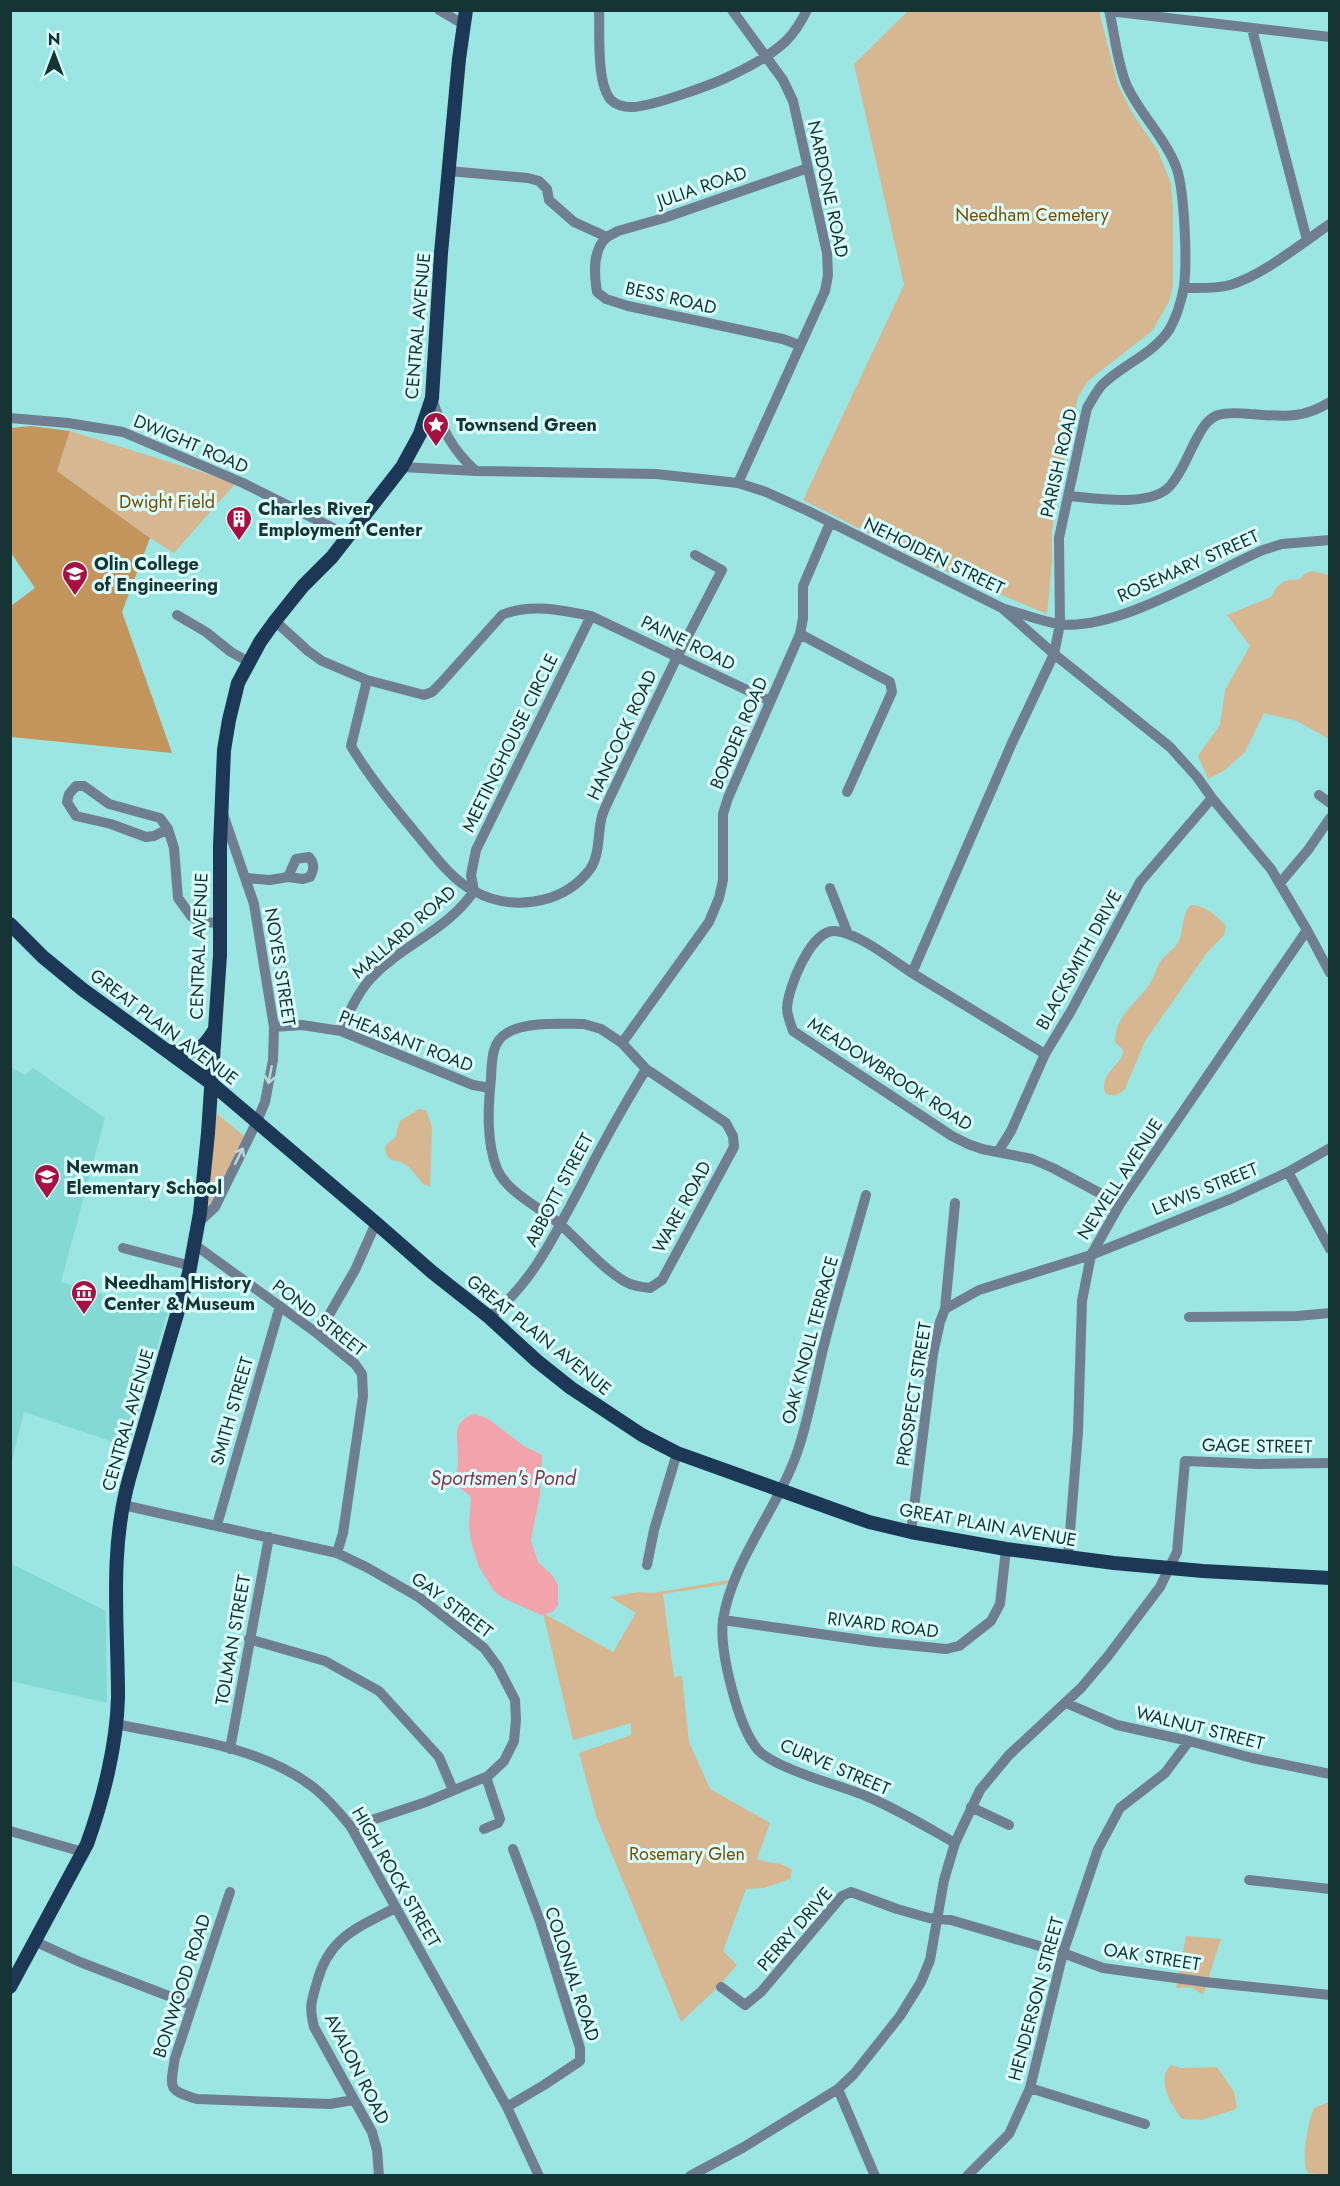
<svg xmlns="http://www.w3.org/2000/svg" width="1340" height="2186" font-family="Jost,sans-serif">
  <rect width="100%" height="100%" fill="#9be6e2"/>
  <path fill="#85d9d5" d="M11 1067 25 1075 33 1068 105 1118 61 1282 167 1313 128 1447 24 1412 11 1464Z
    M10 1563 106 1611 107 1703 11 1681Z"/>
  <path fill="#d6b791" d="M908 11H1099L1118 85 1133 114 1158 151 1171 184 1173 208V286L1169 302 1152 331 1088 381 1078 397 1061 473 1052 531V562L1047 614 931 565 803 500 904 285 854 64Z
    M70 431 214 476 235 484 174 553 150 538 57 471Z
    M1312 571 1329 575V739L1297 721 1264 713 1245 752 1225 770 1208 779 1198 756 1220 725 1225 690 1250 646 1227 615 1271 597 1276 588 1284 581 1300 579 1304 574Z
    M1191 905C1203 904 1219 917 1226 926L1224 935 1206 954 1145 1041 1125 1089C1119 1095 1114 1097 1106 1094 1096 1073 1128 1062 1122 1049 1120 1046 1117 1045 1115 1042 1115 1012 1141 1002 1153 978 1156 973 1157 966 1161 961 1165 954 1173 951 1177 944 1185 933 1180 915 1191 905Z
    M419 1109 426 1110 432 1127 430 1186 424 1185 409 1167 401 1162 391 1160 386 1154 385 1148 388 1143 395 1138 400 1121Z
    M216 1113 244 1136 212 1204 208 1208Z
    M729 1580 727 1584 663 1594 674 1677 682 1676 689 1742 710 1789 770 1823 757 1859C771 1865 778 1860 792 1870L790 1879 764 1888 746 1889 723 1951 737 1965 717 1988 681 2022 596 1816 579 1753 631 1735V1723L573 1740 543 1613 613 1652 636 1613 610 1597 638 1592 654 1593Z
    M1186 1936 1221 1939 1203 1995 1191 1987 1176 1988Z
    M1171 2065 1181 2068 1217 2067 1234 2092 1237 2107 1234 2110 1201 2120 1182 2119C1172 2106 1155 2080 1171 2065Z
    M1329 2102V2175L1308 2173C1300 2160 1308 2123 1314 2108Z"/>
  <path fill="#c3955c" d="M31 426 70 431 57 471 150 538 122 612 172 753 11 737V606L35 588 11 553V428Z"/>
  <path fill="#f2a4ad" d="M474 1414 487 1418 524 1446 542 1455 540 1495 531 1540 538 1562 552 1575 558 1585V1605L553 1612 541 1615 503 1598 494 1591 479 1567 471 1542 469 1524 471 1498 467 1493 455 1485C455 1477 458 1469 458 1460 459 1440 449 1423 474 1414Z"/>
  <g fill="none" stroke-linecap="round" stroke-linejoin="round">
    <path stroke="#6f7f91" stroke-width="10" d="M439 10 463 24
      M599 10C600 33 596 83 611 100 617 106 625 107 632 107 651 107 714 84 732 75 751 66 771 55 786 41 795 32 801 22 807 10
      M732 10 783 80 793 101 827 253 828 275 825 291 738 483
      M1109 10C1115 35 1117 63 1127 86 1140 114 1163 135 1175 164 1185 186 1187 262 1184 286 1182 300 1176 318 1169 330 1153 354 1122 365 1102 385 1096 392 1092 400 1087 408L1059 538 1060 624 1054 654 1012 743 912 973C892 960 859 933 835 931 811 929 788 988 787 1008 787 1016 791 1024 793 1031L952 1136 968 1144 982 1149 1032 1159 1053 1168 1120 1204
      M1109 11 1330 37
      M1252 29 1307 240
      M449 171 528 178 539 181 547 189 549 200 574 222 607 237C592 250 594 274 597 292L606 299 628 306 783 339 799 345
      M607 237 618 231 664 218 808 168
      M1184 288C1199 288 1215 289 1230 285 1262 276 1302 243 1330 224
      M432 398C441 428 453 451 476 471
      M10 418 68 423 123 432 243 483 349 536
      M402 467 476 471 656 474 738 483 766 492 808 511 1002 608 1054 654 1170 747 1197 777 1212 798 1271 869 1307 930 1330 973
      M1068 496C1095 498 1150 508 1170 486 1182 473 1188 454 1197 438 1202 429 1207 419 1218 415 1228 412 1240 413 1250 414 1281 416 1302 420 1330 402
      M1005 609C1023 614 1041 621 1058 624 1116 632 1210 573 1263 550L1282 544 1330 540
      M177 615 206 632 231 652 249 662
      M591 616 770 701
      M275 621 308 651 322 661 367 680 351 746C370 778 395 808 419 837 435 856 452 880 474 891 510 911 560 905 587 873 601 858 597 834 602 816 604 809 608 802 611 795L677 657 722 570 695 555
      M800 634 890 682 892 692 847 792
      M367 680 424 695 432 692 441 683 502 615C529 603 562 610 591 616L476 850 471 875 474 891
      M1319 795 1330 803
      M168 829 160 818 109 804 84 786H76L69 794 67 802 76 816 111 824 146 837 154 836 168 829 174 848 178 898 191 916 200 922 221 923
      M246 878 270 880 288 877 296 859 309 857C315 864 314 869 310 877L303 879 288 877
      M1280 883 1308 850 1330 818
      M830 888 848 934
      M912 973 1045 1054
      M584 1024 601 1029 622 1043 646 1069 726 1123 733 1136 734 1147 662 1280 650 1288C641 1287 632 1286 624 1281 601 1267 582 1244 562 1226 543 1209 507 1193 497 1169 486 1141 488 1107 491 1078 492 1062 491 1042 507 1033 526 1021 562 1024 584 1024Z
      M274 1027 302 1025 341 1031 473 1085 490 1088
      M341 1031C349 1012 357 994 371 978 403 944 447 931 474 891
      M622 1043 709 922 719 898 723 880V814L728 798 800 634 803 618V586L830 523
      M998 1152 1011 1131 1045 1054 1071 1011 1140 882 1212 798
      M1288 1172 1330 1249
      M866 1195C852 1246 836 1297 823 1349 815 1382 809 1417 798 1450 779 1507 732 1561 723 1620 719 1650 738 1727 758 1750 776 1769 839 1785 866 1796 897 1809 925 1826 955 1843
      M198 1223 215 1207 257 1121 265 1102 273 1060 274 1027 254 904 223 814
      M195 1245 318 1334 355 1364 362 1374 363 1396 343 1533 337 1553
      M123 1248 191 1266
      M945 1309 955 1203
      M489 1317C533 1283 555 1234 581 1186 601 1146 623 1107 646 1069
      M1189 1317 1297 1316 1330 1313
      M318 1334 355 1270 376 1223
      M123 1505 337 1553 368 1568 420 1598 484 1648 498 1667 515 1700 516 1720 514 1741 504 1761 488 1776 426 1802 351 1827
      M217 1525 280 1306
      M911 1532 933 1354 940 1322 945 1309 979 1290 1091 1255 1233 1198 1288 1172 1330 1148
      M1068 1557 1078 1432 1082 1301 1091 1255 1120 1204 1307 930
      M647 1565 654 1530 677 1453
      M723 1620 876 1642 946 1649 959 1646 991 1621 1000 1604 1006 1549
      M249 1639 325 1661 379 1691 439 1757 453 1790
      M1066 1703 1117 1725 1189 1741 1252 1758 1330 1774
      M116 1724C181 1738 258 1745 313 1787 327 1798 339 1812 351 1827L507 2107 539 2176
      M230 1749 269 1537
      M971 1807 1009 1825
      M484 1829 498 1823 500 1819 486 1777
      M10 1831 83 1852
      M1249 1880 1330 1889
      M230 1892 175 2058C170 2088 167 2090 197 2099L330 2104 353 2100
      M34 1941 80 1962 192 2005
      M721 1987 745 2005 761 1992 842 1896 851 1892 897 1909 929 1918 951 1920 1063 1953 1103 1968 1205 1982 1330 1995
      M1030 2088 1145 2124
      M838 2089 875 2176
      M507 2107 544 2085 580 2061V2048L540 1921 513 1849
      M379 2176 377 2150 372 2132 314 2027C309 2006 311 2003 317 1982 329 1937 357 1928 395 1908
      M690 2176 744 2147 838 2089 854 2074 900 2016 921 1982 930 1960 944 1880 955 1843 980 1790 1009 1755 1081 1688 1108 1656 1160 1587 1177 1552 1185 1461 1259 1464 1330 1463
      M967 2176 1009 2134 1030 2088 1063 1953 1098 1849 1120 1808 1165 1773 1189 1741"/>
    <path stroke="#1c3856" stroke-width="14" d="M10 924 43 957 82 989 211 1083 376 1223 432 1272 489 1317 537 1361 571 1388 642 1435 677 1453 869 1522 911 1532 1006 1549 1114 1563 1203 1571 1330 1578
      M168 1051C194 1053 200 1054 214 1031
      M10 1987 87 1844C103 1800 117 1744 118 1697 118 1623 109 1551 129 1479L189 1273 200 1213 208 1133 220 955V846L224 750 229 720 238 683 260 642 275 621 303 586 332 557 402 467 420 434 432 398 441 253 459 59 466 10"/>
  </g>
  <defs><path id="oneway-shaft" d="M-6 0H5M1.5-3L5.5 0L1.5 3" fill="none" stroke-width="1.6" stroke-linecap="round" stroke-linejoin="round" transform="scale(1.5)"/></defs>
  <g stroke="#bbd9dd">
    <use href="#oneway-shaft" transform="translate(270 1075) rotate(101)"/>
    <use href="#oneway-shaft" transform="translate(239 1156) rotate(-64)"/>
  </g>
  <defs>
    <symbol id="sight-pin" viewBox="-11 -11 22 30"><path d="M0 17L-7.5 6A9.5 9.5 0 1 1 7.5 6Z" fill="#a71040" stroke="#dbfffd"/><path d="M0-6L1.8-2.2L6-1.7L2.9 1.2L3.7 5.4L0 3.3L-3.7 5.4L-2.9 1.2L-6-1.7L-1.8-2.2Z" fill="#fff"/></symbol>
    <symbol id="building-pin" viewBox="-11 -11 22 30"><path d="M0 17L-7.5 6A9.5 9.5 0 1 1 7.5 6Z" fill="#a71040" stroke="#dbfffd"/><path d="M-4-6H4V6H1V3H-1V6H-4ZM-2.5-4.3h1.7v1.8h-1.7ZM.8-4.3h1.7v1.8H.8ZM-2.5-1h1.7V.8h-1.7ZM.8-1h1.7V.8H.8Z" fill="#fff"/></symbol>
    <symbol id="university-pin" viewBox="-11 -11 22 30"><path d="M0 17L-7.5 6A9.5 9.5 0 1 1 7.5 6Z" fill="#a71040" stroke="#dbfffd"/><path d="M0-5L7-2L0 1L-7-2ZM-4 1L0 2.5L4 1V4Q0 6-4 4Z" fill="#fff"/></symbol>
    <symbol id="school-pin" viewBox="-11 -11 22 30"><path d="M0 17L-7.5 6A9.5 9.5 0 1 1 7.5 6Z" fill="#a71040" stroke="#dbfffd"/><path d="M0-5L7-2L0 1L-7-2ZM-4 1L0 2.5L4 1V4Q0 6-4 4Z" fill="#fff"/></symbol>
    <symbol id="museum-pin" viewBox="-11 -11 22 30"><path d="M0 17L-7.5 6A9.5 9.5 0 1 1 7.5 6Z" fill="#a71040" stroke="#dbfffd"/><path d="M0-6L6-3V-2H-6V-3ZM-5-1h2V3h-2ZM-1-1h2V3h-2ZM3-1h2V3H3ZM-6 4H6V6H-6Z" fill="#fff"/></symbol>
  </defs>
  <g fill-rule="evenodd">
    <use href="#sight-pin" x="421" y="410" width="30" height="40"/>
    <use href="#building-pin" x="224" y="504" width="30" height="40"/>
    <use href="#university-pin" x="60" y="559" width="30" height="40"/>
    <use href="#school-pin" x="32" y="1162" width="30" height="40"/>
    <use href="#museum-pin" x="69" y="1278" width="30" height="40"/>
  </g>
  <g text-anchor="middle" dominant-baseline="central" stroke-width="6" stroke-linejoin="round" paint-order="stroke">
    <g font-size="18" fill="#153433" stroke="#dbfffd">
      <text transform="translate(702 187) rotate(-19)">JULIA ROAD</text>
      <text transform="translate(828 189) rotate(78)">NARDONE ROAD</text>
      <text transform="translate(671 298) rotate(13)">BESS ROAD</text>
      <text transform="translate(418 326) rotate(-85)">CENTRAL AVENUE</text>
      <text transform="translate(191 444) rotate(23)">DWIGHT ROAD</text>
      <text transform="translate(1059 463) rotate(-77)">PARISH ROAD</text>
      <text transform="translate(934 556) rotate(26)">NEHOIDEN STREET</text>
      <text transform="translate(1188 566) rotate(-24)">ROSEMARY STREET</text>
      <text transform="translate(688 643) rotate(26)">PAINE ROAD</text>
      <text transform="translate(739 733) rotate(-67)">BORDER ROAD</text>
      <text transform="translate(622 735) rotate(-65)">HANCOCK ROAD</text>
      <text transform="translate(510 743) rotate(-64)">MEETINGHOUSE CIRCLE</text>
      <text transform="translate(404 932) rotate(-41)">MALLARD ROAD</text>
      <text transform="translate(199 946) rotate(-88)">CENTRAL AVENUE</text>
      <text transform="translate(1079 960) rotate(-61)">BLACKSMITH DRIVE</text>
      <text transform="translate(280 967) rotate(81)">NOYES STREET</text>
      <text transform="translate(164 1027) rotate(37)">GREAT PLAIN AVENUE</text>
      <text transform="translate(406 1041) rotate(21)">PHEASANT ROAD</text>
      <text transform="translate(890 1074) rotate(33)">MEADOWBROOK ROAD</text>
      <text transform="translate(1120 1179) rotate(-57)">NEWELL AVENUE</text>
      <text transform="translate(1205 1189) rotate(-22)">LEWIS STREET</text>
      <text transform="translate(559 1190) rotate(-62)">ABBOTT STREET</text>
      <text transform="translate(682 1207) rotate(-61)">WARE ROAD</text>
      <text transform="translate(319 1318) rotate(38)">POND STREET</text>
      <text transform="translate(539 1335) rotate(39)">GREAT PLAIN AVENUE</text>
      <text transform="translate(810 1340) rotate(-75)">OAK KNOLL TERRACE</text>
      <text transform="translate(914 1394) rotate(-81)">PROSPECT STREET</text>
      <text transform="translate(232 1411) rotate(-74)">SMITH STREET</text>
      <text transform="translate(128 1420) rotate(-74)">CENTRAL AVENUE</text>
      <text transform="translate(1257 1446) rotate(1)">GAGE STREET</text>
      <text transform="translate(988 1525) rotate(10)">GREAT PLAIN AVENUE</text>
      <text transform="translate(452 1605) rotate(37)">GAY STREET</text>
      <text transform="translate(883 1625) rotate(7)">RIVARD ROAD</text>
      <text transform="translate(233 1640) rotate(-80)">TOLMAN STREET</text>
      <text transform="translate(1200 1728) rotate(14)">WALNUT STREET</text>
      <text transform="translate(835 1767) rotate(23)">CURVE STREET</text>
      <text transform="translate(396 1877) rotate(60)">HIGH ROCK STREET</text>
      <text transform="translate(795 1929) rotate(-49)">PERRY DRIVE</text>
      <text transform="translate(1152 1957) rotate(9)">OAK STREET</text>
      <text transform="translate(572 1974) rotate(72)">COLONIAL ROAD</text>
      <text transform="translate(182 1986) rotate(-72)">BONWOOD ROAD</text>
      <text transform="translate(1036 1999) rotate(-75)">HENDERSON STREET</text>
      <text transform="translate(357 2069) rotate(63)">AVALON ROAD</text>
    </g>
    <g font-size="18" fill="#794d01" stroke="#dbfffd">
      <text x="1032" y="215">Needham Cemetery</text>
      <text x="167" y="502">Dwight Field</text>
      <text x="687" y="1854">Rosemary Glen</text>
    </g>
    <g font-size="18" font-weight="bold" fill="#153433" stroke="#dbfffd" text-anchor="start">
      <text x="456" y="425">Townsend Green</text>
      <text x="258" y="509">Charles River<tspan x="258" dy="21">Employment Center</tspan></text>
      <text x="94" y="564">Olin College<tspan x="94" dy="21">of Engineering</tspan></text>
      <text x="66" y="1167">Newman<tspan x="66" dy="21">Elementary School</tspan></text>
      <text x="104" y="1283">Needham History<tspan x="104" dy="21">Center &amp; Museum</tspan></text>
    </g>
    <g font-size="20" font-style="italic" fill="#8d3345" stroke="#dbfffd">
      <text x="503" y="1478">Sportsmen's Pond</text>
    </g>
  </g>
  <rect width="1340" height="2186" fill="none" stroke="#153433" stroke-width="24"/>
  <g transform="translate(54 54)" stroke="#dbfffd" stroke-width="4.5" paint-order="stroke">
  <path d="M0-4.5L10 22L0 15L-10 22Z" fill="#153433"/>
  <text y="-9" font-size="16" font-weight="bold" text-anchor="middle" fill="#153433">N</text>
  </g>
</svg>
